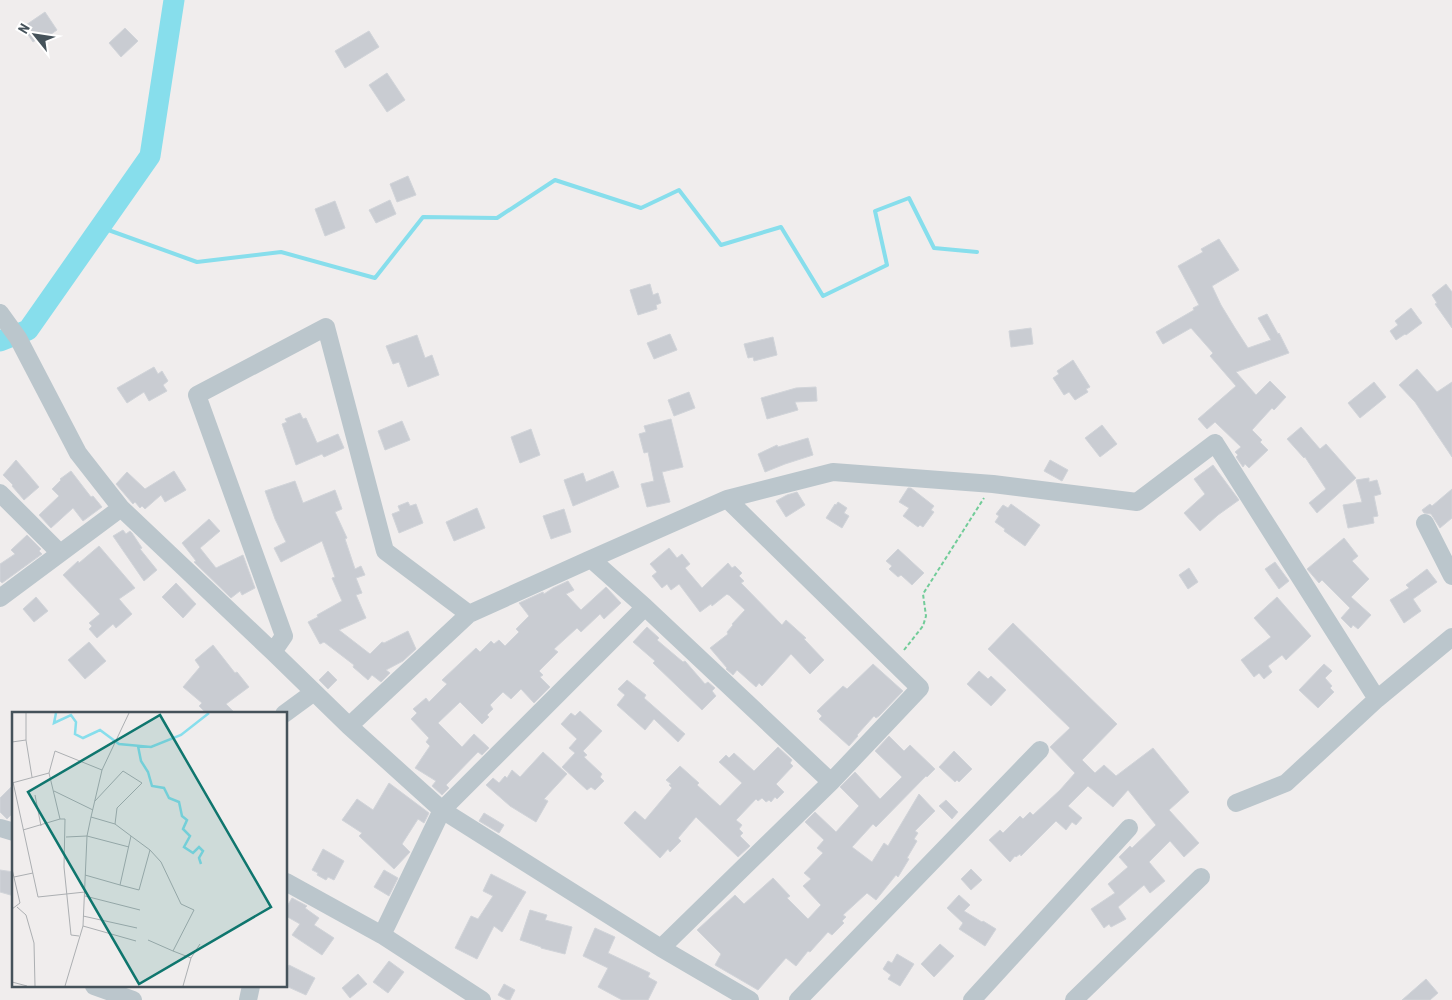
<svg xmlns="http://www.w3.org/2000/svg" width="1452" height="1000" font-family="'Roboto Condensed',sans-serif">
  <rect width="100%" height="100%" fill="#f0eded"/>
  <g fill="none" stroke-linecap="round" stroke-linejoin="round">
    <path stroke="#87deec" stroke-width="4" d="M100 227 197 262 281 252 375 278 423 217 497 218 555 180 641 208 679 190 721 245 781 227 823 296 887 265 875 211 909 198 934 248 977 252"/>
    <path stroke="#87deec" stroke-width="21" d="M0 341 28 330 150 156 174 0"/>
  </g>
  <path fill="#c9ccd2" stroke="#d1d4d9" d="M45 12 57 30 47 37 45 34 33 42 23 27Z
    M125 28 138 41 121 57 109 43Z
    M369 31 379 47 345 68 335 51Z
    M387 73 405 100 387 112 369 85Z
    M408 176 416 195 397 202 390 184Z
    M390 200 396 214 376 223 369 210Z
    M335 201 345 228 325 236 315 209Z
    M1219 239 1239 270 1212 286 1221 305 1235 328 1248 348 1271 340 1258 318 1267 314 1278 334 1279 333 1289 353 1236 372 1256 395 1270 381 1286 397 1274 410 1272 408 1252 430 1262 440 1260 442 1268 450 1249 468 1245 464 1243 467 1236 457 1238 455 1235 452 1241 447 1215 422 1207 429 1198 419 1236 386 1210 356 1213 353 1191 328 1163 344 1156 332 1194 310 1193 308 1199 305 1178 266 1203 252 1201 249Z
    M650 284 653 295 658 293 661 303 656 305 657 309 638 315 630 290Z
    M1446 284 1452 292V328L1435 304 1437 303 1432 295Z
    M1411 308 1422 323 1406 335 1405 334 1396 340 1390 331 1398 325 1395 321Z
    M1031 328 1033 344 1011 347 1009 331Z
    M670 334 677 350 654 359 647 343Z
    M417 335 425 358 432 355 439 375 408 387 399 362 393 364 386 346Z
    M773 337 777 355 754 361 753 357 748 358 744 344Z
    M1073 360 1090 387 1086 389 1088 392 1075 400 1069 392 1064 395 1053 378 1059 374 1057 371Z
    M154 367 158 374 162 371 168 381 163 385 167 391 149 401 144 392 127 403 117 388Z
    M1417 369 1437 392 1452 382V457L1415 402 1399 385Z
    M1374 382 1386 397 1360 418 1348 403Z
    M816 387 817 401 795 402 798 410 767 419 761 398 796 388Z
    M689 392 695 408 674 416 668 400Z
    M300 413 303 419 306 418 317 443 338 434 344 448 324 457 322 454 296 465 282 424 287 422 285 419Z
    M671 419 683 467 662 472 670 502 647 507 641 484 654 481 648 452 644 453 639 434 646 432 644 426Z
    M402 421 410 440 385 450 378 431Z
    M1102 425 1117 444 1100 457 1085 438Z
    M1301 427 1320 449 1326 444 1356 478 1317 513 1309 503 1326 489 1305 457 1304 458 1287 439Z
    M531 429 540 455 520 463 511 437Z
    M808 438 813 455 785 464 765 472 758 454 777 445 778 447Z
    M16 460 39 487 24 500 12 486 13 485 3 475Z
    M1050 460 1068 470 1062 481 1044 471Z
    M1213 465 1239 500 1218 515 1200 531 1184 513 1205 494 1194 479Z
    M71 471 91 497 93 496 102 507 83 521 73 508 51 528 39 515 59 496 52 489 61 480 60 479Z
    M174 471 186 490 165 502 161 495 145 509 142 506 140 508 135 502 133 504 116 484 127 472 145 489Z
    M613 471 619 487 573 506 564 480 583 473 586 482Z
    M1369 478V482L1377 480 1381 494 1374 496 1378 516 1373 517 1374 523 1348 528 1343 505 1362 502 1356 480Z
    M295 481 303 503 335 490 342 509 335 512 347 538 345 539 355 569 361 566 365 575 356 578 362 593 356 595 366 618 339 630 370 654 382 642 384 643 408 631 416 649 403 661 386 670 390 673 381 682 372 675 368 680 353 667 354 665 324 642 320 644 308 622 318 617 317 615 342 601 332 578 335 577 322 541 281 562 274 548 286 542 275 519 265 491Z
    M908 488H911L934 506 931 510 934 512 923 527 920 525 918 527 903 516 909 508 899 502Z
    M1452 489V518L1440 528 1431 514 1424 513 1422 510 1430 504 1432 506Z
    M797 492 805 505 786 517 776 501 787 495Z
    M408 502 410 506 416 504 423 523 399 533 392 514 400 511 398 506Z
    M838 502 847 508 844 513 849 516 842 528 826 518 835 504 836 505Z
    M1011 504 1040 525 1025 546 1004 531 1005 529 995 522 999 516 996 514 1003 505 1008 508Z
    M477 508 485 528 454 541 446 522Z
    M564 509 571 532 551 539 543 516Z
    M209 519 220 531 200 548 216 568 243 555 255 588 242 595 240 591 231 598 194 562 196 561 182 543Z
    M123 530 126 534 130 531 132 533 142 548 140 549 157 570 144 581 113 536Z
    M27 535 41 549 39 551 42 554 2 583 0 581V564L15 554 11 550Z
    M1344 538 1358 556 1352 561 1369 579 1351 597 1371 615 1358 629 1353 625 1351 628 1341 618 1350 608 1322 580 1319 583 1307 569Z
    M99 546 135 588 119 599 132 614 116 628 113 624 97 638 89 629 92 626 89 623 100 614 63 575 78 561 79 563Z
    M669 548 677 558 682 554 690 564 685 568 702 588 728 563 732 568 735 566 742 573 739 576 744 581 741 583 782 625 786 620 806 638 804 639 824 660 810 674 791 654 762 686 759 683 756 687 737 670 733 675 726 669 727 668 710 648 728 634 727 632 733 625 732 624 745 610 729 595H728L727 594 712 606 711 604 700 612 679 584 671 590 667 584 662 588 652 576 657 572 650 564Z
    M898 549 924 573 912 585 901 575 898 577 889 569 892 566 886 561Z
    M1275 562 1289 581 1279 589 1265 569Z
    M1189 568 1198 582 1188 589 1179 575Z
    M1427 569 1437 582 1413 599 1421 611 1404 623 1390 600 1409 588 1406 585Z
    M568 581 574 590 566 594 581 610 606 587 621 603 604 619 600 614 581 632 577 628 554 649 558 652 539 671 543 675 540 677 550 687 534 703 521 689 511 699 503 692 490 705 493 709 487 715 489 717 482 724 460 702 438 723 462 747 474 734 489 748 482 755 478 752 446 785 449 788 442 795 432 786 436 781 415 768 430 746 426 742 429 738 411 719 417 713 413 709 426 698 429 702 447 684 442 680 476 648 480 652 491 641 494 644 499 640 505 646 519 632 516 629 529 616 519 603 543 592 544 594 553 588Z
    M176 583 196 604 183 618 162 597Z
    M36 597 48 611 34 622 23 609Z
    M1277 597 1311 636 1286 660 1282 655 1268 666 1272 672 1264 679 1259 673 1254 677 1241 660 1271 637 1254 618Z
    M1013 623 1117 724 1082 760 1095 773 1104 765 1116 776 1153 748 1189 792 1169 810 1199 843 1184 857 1170 841 1149 862 1165 881 1150 893 1144 885 1118 907 1126 919 1111 927 1109 924 1104 928 1091 909 1115 893 1108 884 1128 867 1119 857 1130 846 1132 848 1156 825 1128 790 1113 807 1088 786 1068 806 1082 818 1076 825 1072 822 1066 830 1056 821 1021 856 1020 854 1016 857 1015 856 1010 862 989 840 1000 830 1003 833 1020 816 1023 819 1030 812 1033 815 1060 790 1075 773 1050 747 1070 728 988 649Z
    M647 627 659 638 657 640 683 662 685 661 705 684 708 682 715 688 712 691 716 696 702 710 653 663 655 661 633 642Z
    M89 642 106 661 85 679 68 660Z
    M213 645 235 673 237 672 249 687 226 704 236 714H207L199 706 202 703 183 687 200 667 195 660Z
    M873 664 903 691 879 716 876 718 874 716 857 735 858 736 849 746 819 719 822 716 817 711 843 686 847 689Z
    M1324 664 1332 671 1325 678 1332 686 1330 688 1334 692 1318 708 1299 690Z
    M328 671 337 680 328 689 319 680Z
    M979 671 988 679 991 676 1006 690 991 706 967 684Z
    M627 680 646 695 644 698 685 734 678 742 654 719 645 730 617 705 625 695 618 689Z
    M580 711 602 731 583 751 587 755 584 757 602 774 600 777 604 781 595 790 591 787 587 790 562 767 575 753 569 748 577 739 561 724 571 713 575 716Z
    M889 736 904 751 910 745 935 769 927 777 926 776 876 827 873 824 852 847 872 862 884 843 888 846 919 794 935 811 915 831 918 833 914 839 917 841 907 858 909 859 898 877 896 875 876 900 867 893 843 915 846 917 842 921 844 923 832 935 828 932 810 952 808 951 796 966 786 958 758 990 715 965 721 954 697 930 735 895 744 904 773 878 790 896 787 898 808 919 821 905 803 886 811 879 804 873 823 853 817 848 824 840 805 822 815 812 836 832 859 806 840 787 855 772 880 799 902 777 875 751Z
    M778 747 792 760 790 763 793 766 776 784 784 792 777 799 775 797 771 802 769 800 766 802 762 798 758 801 756 799 736 820 742 825 739 829 743 833 740 836 750 846 738 857 696 817 678 838 681 841 670 852 668 849 660 858 624 823 635 811 645 820 672 788 669 785 671 784 666 780 680 766 699 783 697 785 720 806 742 783 719 762 726 755 729 758 734 753 754 771Z
    M954 751 972 769 959 782 957 780 955 782 939 767Z
    M543 752 567 774 544 799 548 801 536 822 510 806 486 785 493 778 499 783 505 776 507 778 512 770 520 777Z
    M389 783 429 813 424 823 418 819 402 844 410 852 394 869 359 836 362 833 342 820 357 799 373 810Z
    M14 784V812L7 819 0 812V798Z
    M946 800 958 812 952 819 939 806Z
    M484 813 504 825 499 833 479 821Z
    M323 849 344 861 334 880 328 877 326 880 317 875 318 873 312 870Z
    M971 869 982 880 971 890 961 879Z
    M0 870 14 872V896L0 892Z
    M384 870 398 878 389 896 374 887Z
    M491 874 526 892 502 932 494 926 477 959 455 948 471 916 478 919 493 896 483 891Z
    M959 895 970 905 964 911 982 922 983 921 996 929 985 946 959 929 963 923 947 908Z
    M292 898 307 906 305 908 319 918 314 925 334 938 322 955 292 935 300 924 286 916V908Z
    M530 910 547 915 545 920 572 927 565 954 541 948V947L520 940Z
    M595 928 615 937 608 953 650 973 648 977 657 982 648 1000H622L598 987 608 968 583 956Z
    M940 944 954 956 934 977 921 964Z
    M897 954 914 964 900 986 888 979 891 975 883 969 888 961 892 963Z
    M389 961 404 972 388 993 373 982Z
    M289 965 315 978 306 995 286 986V972Z
    M358 974 367 984 350 998 342 988Z
    M1426 979 1438 993 1430 1000H1402Z
    M504 984 515 990 510 1000H507L498 995Z"/>
  <g fill="none" stroke-linecap="round" stroke-linejoin="round">
    <path stroke="#72cc99" stroke-width="2" stroke-dasharray="4 2.5" stroke-linecap="butt" d="M904 650 923 626 926 616 923 594 984 498"/>
    <path stroke="#bbc6cc" stroke-width="18" d="M0 313 18 338 78 453 121 508 273 652 349 726 442 810 661 948 750 1000
      M0 493 60 553
      M1425 523 1452 576
      M591 559 727 499
      M0 598 121 508
      M273 652 284 636 197 395 326 327 385 551 469 614 591 559 645 607 831 782 920 688 727 499 833 472 993 484 1137 502 1215 443 1377 699 1452 637
      M284 714 314 692
      M349 726 469 614
      M1236 803 1286 783 1377 699
      M0 828 14 832
      M286 882 382 935 482 1000
      M382 935 442 810 645 607
      M661 948 831 782
      M94 986 133 1000
      M248 1000 251 986
      M798 1000 1040 750
      M972 1000 1129 828
      M1074 1000 1201 877"/>
  </g>
  <g transform="translate(12 712)">
    <rect width="275" height="275" fill="#f0eded"/>
    <path fill="none" stroke="#87deec" stroke-width="2.5" d="M44 1 42 11 59 3 64 10 63 22 71 26 88 18 107 32 139 35 169 23 197 1M126 34 129 49 136 60 140 74 152 76 157 86 167 90 170 104 175 108 171 117 178 124 172 135 181 141 187 135 191 139 187 146 189 152"/>
    <path fill="none" stroke="#acafb2" stroke-width="1" d="M14 1V28M0 30 14 28 20 65M1 70 26 185 73 180M0 71 37 61M42 79 81 98M23 83 29 114M83 89 111 59 130 71 105 96 103 112 119 124 108 173 127 178 138 138 149 150 169 192 182 198 161 239 179 246M79 105 103 112M11 118 48 107M119 124 138 138M54 125 75 124 117 135M0 157 8 191 0 197M73 163 108 173M2 165 21 161M73 184 128 198M5 195 14 203 22 231 23 274M71 204 125 216M71 214 124 229M67 224 59 223 52 155 53 107H48L37 61 43 39 90 58M136 228 161 239M0 270 15 274M53 274 71 214 75 124 79 105 90 58 117 1M171 274 179 246 188 232"/>
    <path fill="#0f766e" fill-opacity="0.15" stroke="#0f766e" stroke-width="2.5" d="M148 3 259 195 127 272 16 80Z"/>
    <rect width="275" height="275" fill="none" stroke="#45525a" stroke-width="2.5"/>
  </g>
  <g transform="translate(35 35) rotate(300)" stroke="#ffffff" stroke-width="4" paint-order="stroke">
  <path d="M0-4L9 19L0 12L-9 19Z" fill="#45525a"/>
  <text y="-8" font-size="14" font-weight="bold" text-anchor="middle" fill="#45525a">N</text>
  </g>
</svg>
